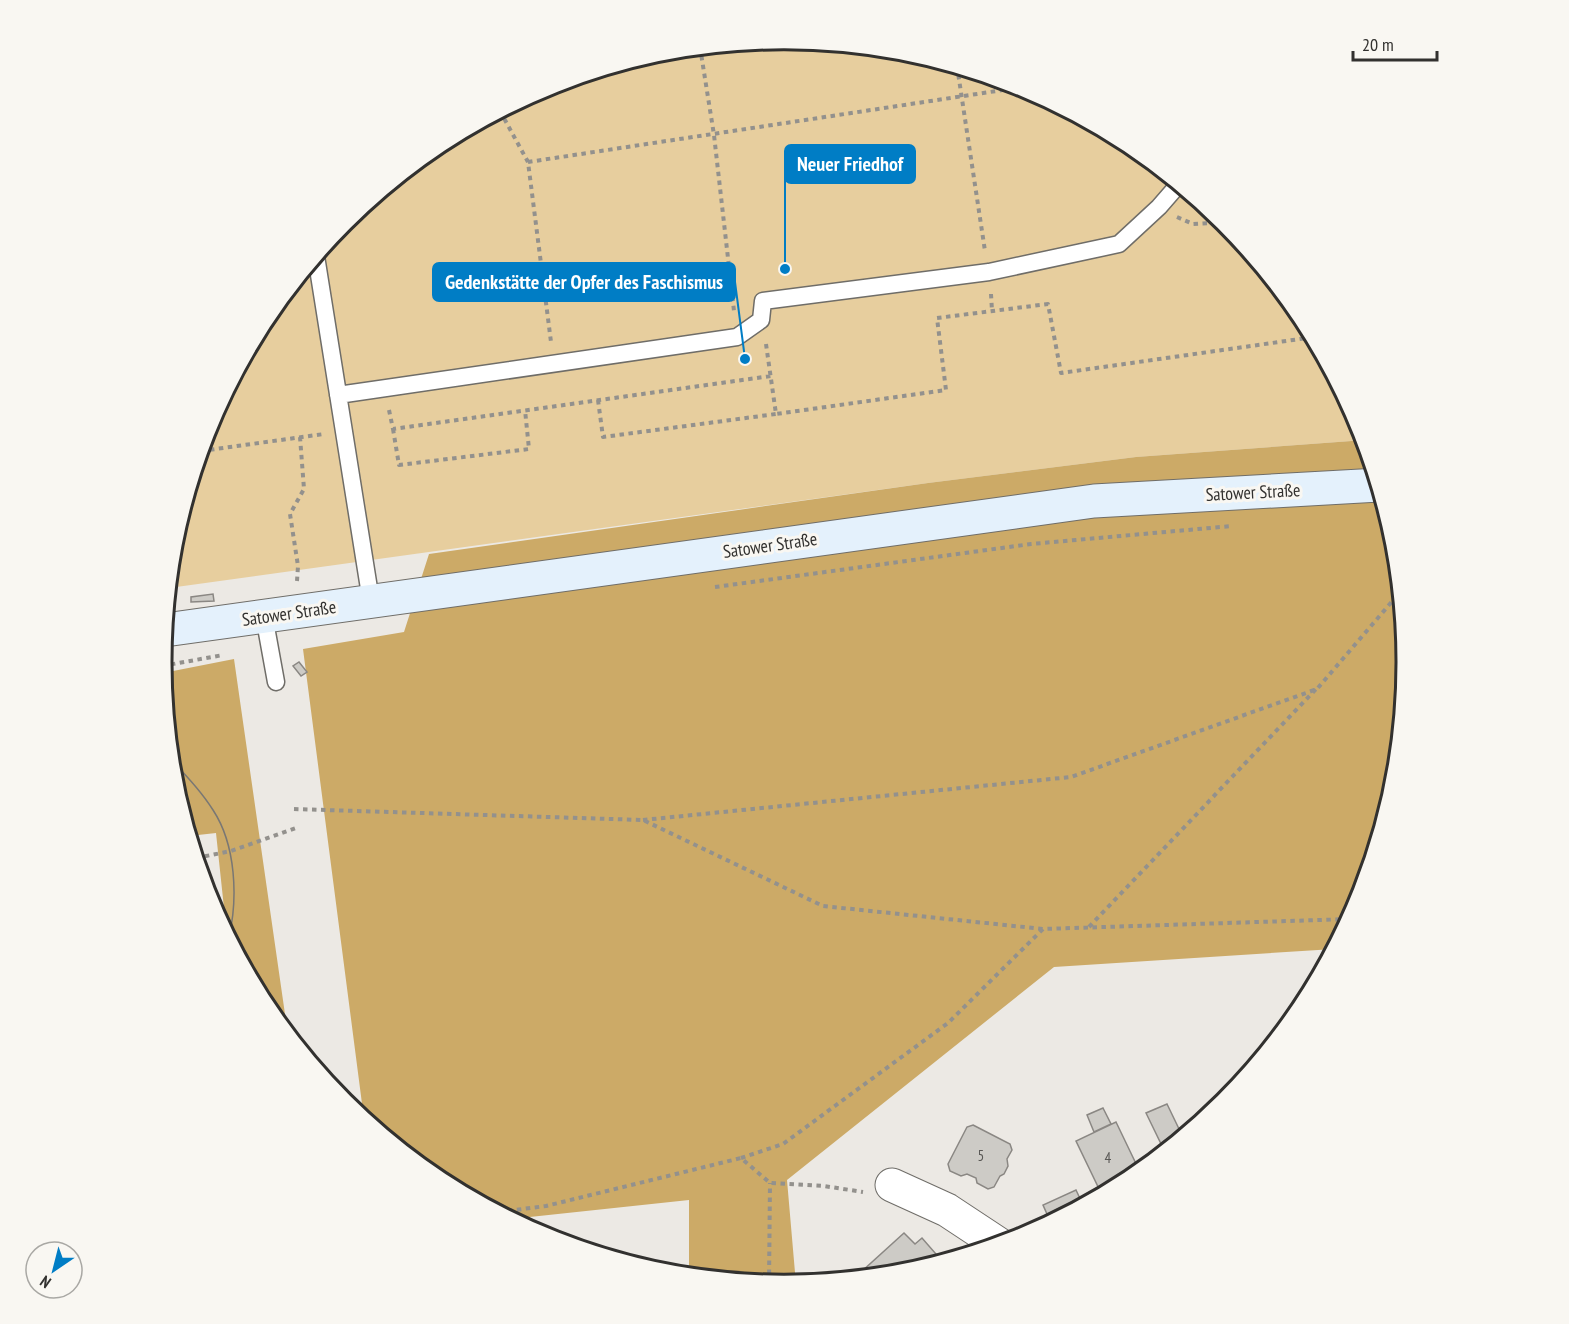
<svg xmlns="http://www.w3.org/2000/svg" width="1569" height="1324" font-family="'PT Sans Narrow',sans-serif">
  <rect width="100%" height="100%" fill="#ece9e4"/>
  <path fill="#e7ce9e" d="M785 39 906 51 1023 87 1131 144 1225 222 1303 316 1360 424 1365 440 1136 457 928 483 169 588 174 540 209 423 267 316 344 221 439 144 546 86 663 51Z"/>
  <path fill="#ccaa67" d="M1365 440 1396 541 1407 662 1395 784 1360 901 1334 949 1054 967 787 1180 796 1284 784 1285 689 1276V1200L511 1219 438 1180 364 1119 303 649 404 632 429 554 928 483 1136 457Z
    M234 659 241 708 288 1035 266 1008 218 917 224 908 216 833 189 836 176 786H174L173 783 163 673Z"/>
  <path fill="#cdcbc6" stroke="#8a8783" stroke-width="1.5" d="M213 594 214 601 191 602V597Z
    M299 662 307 672 301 676 293 666Z
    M1167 1104 1181 1133 1185 1136 1165 1152 1146 1113Z
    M1103 1108 1111 1124 1094 1132 1087 1115Z
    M1116 1122 1140 1172 1130 1180 1102 1195 1076 1141Z
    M973 1125 1010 1144 1012 1150 1007 1159 1008 1166 1004 1174 1000 1176 994 1187 988 1189 977 1183 976 1178 967 1174 961 1176 950 1171 948 1164 967 1127Z
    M1076 1190 1083 1205 1051 1223 1043 1205Z
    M904 1233 915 1244 922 1238 943 1262 906 1273 866 1277 861 1272Z"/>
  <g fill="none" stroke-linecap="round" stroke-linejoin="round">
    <defs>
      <path id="service" d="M316 256 371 601
        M338 395 737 337 761 320 763 301 989 272 1119 244 1159 207 1179 184
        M264 616 276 682"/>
      <path id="minor" d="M892 1185 947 1210 1000 1245"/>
      <path id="secondary" d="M165 630 1094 501 1379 485"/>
    </defs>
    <use href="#service" stroke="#6f6d68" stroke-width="19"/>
    <use href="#minor" stroke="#6f6d68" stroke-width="35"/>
    <use href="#secondary" stroke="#6f6d68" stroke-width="35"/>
    <path stroke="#93918d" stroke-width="4" stroke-dasharray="4.5 4.5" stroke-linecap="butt" d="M700 47 714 135 734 311
      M957 66 985 251
      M500 111 528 162 551 342
      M528 162 1023 87
      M1177 217 1193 224 1226 222
      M991 294 992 311
      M766 344 776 414 946 390 937 318 1048 304 1061 373 1314 337
      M598 400 603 437 776 414
      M389 410 393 429 771 376
      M393 429 399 465 529 449 525 410
      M201 451 324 434
      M297 581 298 566 290 514 304 489 300 437
      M715 587 1031 544 1232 526
      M162 666 223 655
      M294 809 643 820 823 906 1043 929
      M643 820 1071 777 1317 689 1401 591
      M196 858 231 851 296 828
      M1089 927 1316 689
      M741 1158 783 1144 948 1023 1043 929 1350 919
      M499 1212 546 1206 741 1158 770 1183 824 1186 863 1192
      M769 1283 770 1183"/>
    <use href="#service" stroke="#fff" stroke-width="16"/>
    <use href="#minor" stroke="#fff" stroke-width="33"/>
    <use href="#secondary" stroke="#e4f1fc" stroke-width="33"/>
    <path stroke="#797774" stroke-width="1.5" d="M171 760C186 775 201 791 213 810 236 845 238 898 229 937"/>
  </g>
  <g text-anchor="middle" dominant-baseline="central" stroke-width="6" stroke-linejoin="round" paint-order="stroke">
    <g font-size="15" fill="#595855">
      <text x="981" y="1155">5</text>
      <text x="1108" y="1157">4</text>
    </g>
    <g font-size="18" fill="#32312f" stroke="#f9f7f2">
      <text transform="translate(1253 492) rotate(-3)">Satower Straße</text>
      <text transform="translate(770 545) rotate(-8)">Satower Straße</text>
      <text transform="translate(289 613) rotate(-8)">Satower Straße</text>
    </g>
  </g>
  <path d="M0 0H1569V1324H0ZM172 662a612 612 0 1 1 1224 0a612 612 0 1 1-1224 0Z" fill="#f9f7f2" fill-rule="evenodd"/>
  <path fill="none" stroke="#32312f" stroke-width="3" d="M172 662a612 612 0 1 1 1224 0a612 612 0 1 1-1224 0Z"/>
  <path fill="none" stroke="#007dc5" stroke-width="2" d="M785 269L785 164M745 359L735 282"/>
  <g fill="#007dc5" stroke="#f9f7f2" stroke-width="2">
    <circle cx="785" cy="269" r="6"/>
    <circle cx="745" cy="359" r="6"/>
  </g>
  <g fill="#007dc5" stroke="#007dc5" stroke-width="2">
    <rect x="785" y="145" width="130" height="38" rx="6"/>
    <rect x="433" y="263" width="302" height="38" rx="6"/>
  </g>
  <g font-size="20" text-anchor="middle" font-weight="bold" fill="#fff">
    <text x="850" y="171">Neuer Friedhof</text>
    <text x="584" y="289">Gedenkstätte der Opfer des Faschismus</text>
  </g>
  <g transform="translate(54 1270) rotate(215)"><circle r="28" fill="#f9f7f2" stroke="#a9a8a4" stroke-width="1.5"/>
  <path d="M0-4.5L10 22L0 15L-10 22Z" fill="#007dc5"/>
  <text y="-9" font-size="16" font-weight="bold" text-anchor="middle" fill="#32312f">N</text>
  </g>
  <path d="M1353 51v9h84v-9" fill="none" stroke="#32312f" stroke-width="3"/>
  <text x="1362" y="51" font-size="18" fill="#32312f" stroke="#f9f7f2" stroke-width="4.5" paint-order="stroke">20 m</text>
</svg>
